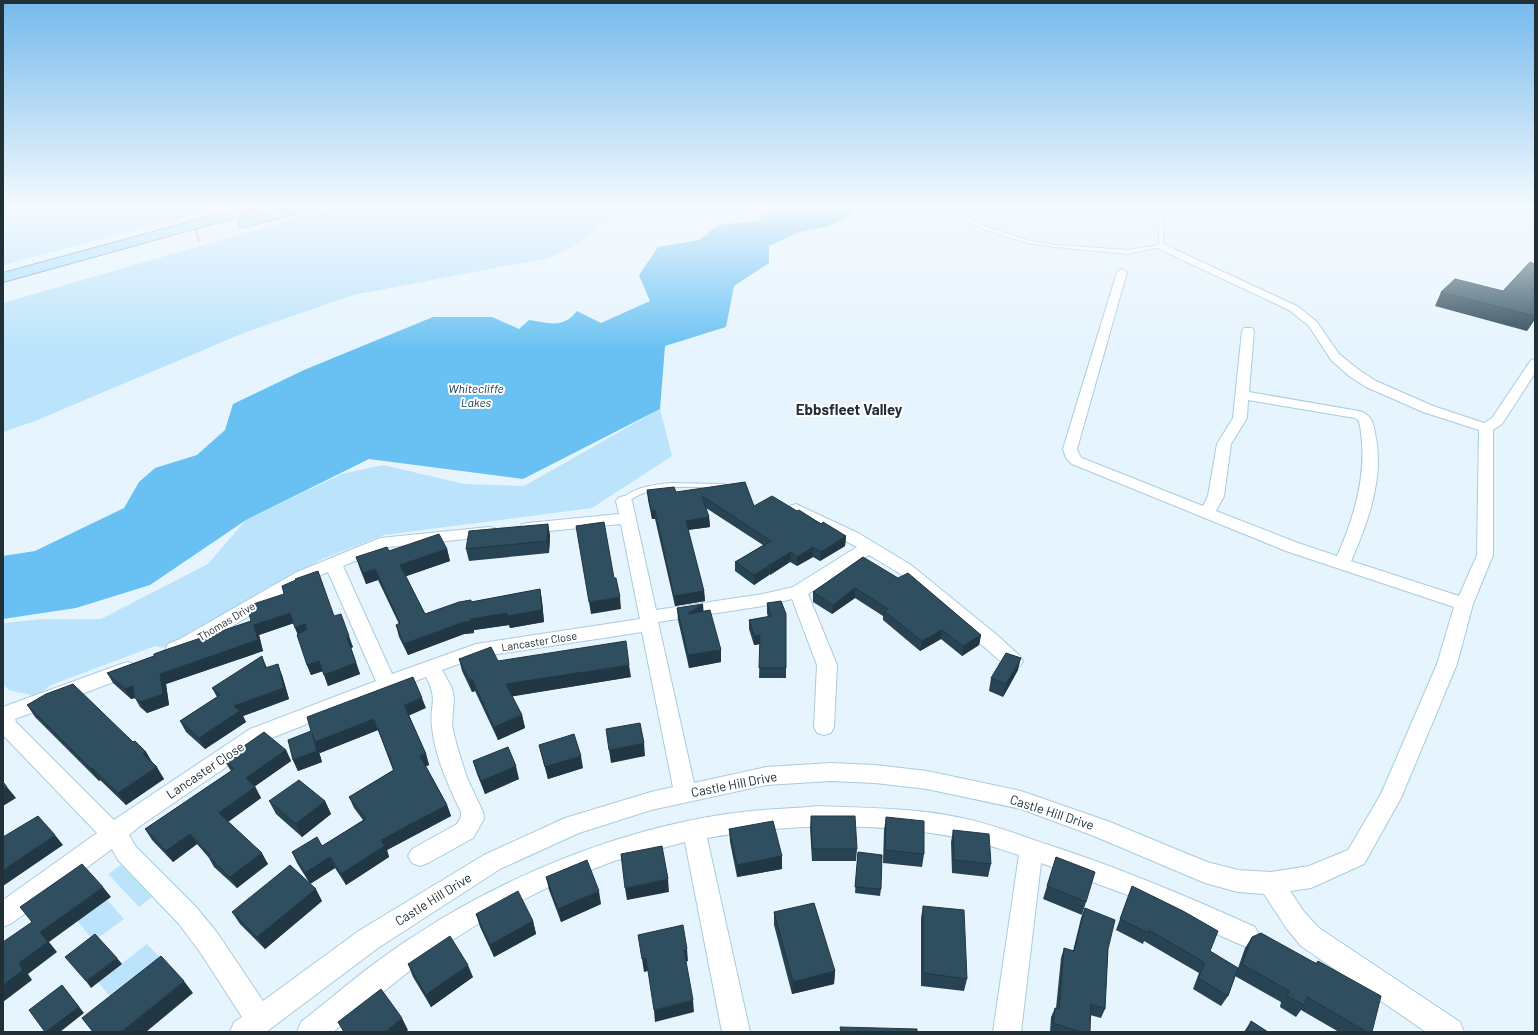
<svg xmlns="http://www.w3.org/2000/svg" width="1538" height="1035" font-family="Barlow,sans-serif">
  <rect width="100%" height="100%" fill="#e6f4fd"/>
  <path fill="#bbe3fc" d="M3 206H227L3 265Z
    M347 206H623L578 244 549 258 353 295 246 332 35 421 3 432V303L321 211Z
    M660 409 672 456 592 508 384 535 322 559 186 635C179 645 167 650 155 646L51 685 36 696 9 690 3 684V623L43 619H101L208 564 246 520 342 474 383 465 464 484 524 486Z
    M121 865 152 897 139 907 108 874Z
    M107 900 124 919 94 941 77 921Z
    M147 944 170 968 120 1008 98 982Z"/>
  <path fill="#68c1f2" d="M775 206H860L845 219 826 227 800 232 769 246V263L734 286 726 327 665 346 660 409 523 479 369 459 246 520 150 585 76 608 3 619V556L35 551 124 508 139 482 155 468 197 455 225 430 233 404 304 370 433 317H492L519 329 529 320C549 323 563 329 577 311L601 323 650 301 639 275 658 247 699 240 718 225 758 221Z"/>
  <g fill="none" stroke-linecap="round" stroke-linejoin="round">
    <path stroke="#bfcdd5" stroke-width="14" stroke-dasharray="14 7" stroke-linecap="butt" d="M196 236 199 235"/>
    <defs>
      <path id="service" d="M943 206H948L987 227 1029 241 1056 245 1128 250 1159 245V213L1157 206H1161L1163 213V246L1128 254 1056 247 1028 243 983 229Z
        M1239 206H1243L1245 209 1241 210Z
        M670 483 723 484 727 486 723 488C693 487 650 482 627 503H621L620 501C632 487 653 485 670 483Z"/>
      <path id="minor" d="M1161 243 1297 306 1317 322 1339 354 1359 370 1376 381 1433 406 1484 423 1492 418 1531 360 1535 359V373L1502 424 1493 430V555L1473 604 1457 664 1401 798 1364 864 1311 888 1290 891 1305 913 1319 928 1460 1022 1464 1032H1426L1301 946 1287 929 1264 894 1238 892 1205 883 1094 836 1021 809 927 789 875 783 831 781 766 785 651 810 579 833 500 869 378 948 266 1032H230L234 1022 242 1017 200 952 179 924 118 860 112 849 12 923 3 927V900L97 833 3 735V707L121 664 128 662 135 664 138 669 135 674 15 719 16 722 114 820 250 729 376 681 328 572 309 580 194 649 175 656 168 654 166 649 168 644 180 639 297 572 380 538 489 527 495 528 497 532 495 536 389 547 343 566 392 674 476 644 640 619 621 524 528 533 522 532 520 528 522 524 528 523 619 514 616 501 618 498 624 496 630 498 632 501 656 610 763 594 793 587 857 547 790 512 788 509 790 506 796 504 858 533 911 565 997 635 1020 656 1023 661 1020 666 1013 668 1006 666 899 573 869 555 808 594 837 665 834 727 831 733 824 735 817 733 814 727 817 665 792 599 763 606 658 622 694 783 766 767 831 763 875 765 927 771 1021 791 1110 822 1207 862 1238 870 1271 872 1309 866 1348 850 1381 794 1437 664 1454 607 1286 551 1072 464 1066 458 1063 449 1117 272 1122 269 1127 272 1077 449 1080 456 1082 458 1203 506 1208 496 1217 444 1233 418 1242 331 1244 328H1252L1254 331 1249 392 1359 411C1371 414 1373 422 1375 433 1385 476 1368 523 1351 561L1459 596 1477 555 1479 430 1423 412 1366 387 1349 376 1331 360 1309 326 1289 310 1157 248 1156 246ZM1248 400 1355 418 1359 421C1369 467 1356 514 1337 556L1298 543 1216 511 1224 496 1231 444 1247 418ZM642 632 673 787 651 792 565 818 484 855 360 930 263 1001 218 934 197 908 136 847 129 835 140 826 264 741 426 677C439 701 429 705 432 727 435 757 448 785 461 812V817L457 824 412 849 408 856 412 863 420 866 428 863 473 838 484 819 483 812 467 778 457 746 452 726 454 698 452 688 442 670 478 657Z
        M820 806C868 808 916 808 962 818 991 824 1019 835 1046 844 1117 867 1187 896 1255 927L1259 935 1255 943 1246 947 1133 897 1041 863 1021 1032H993L1019 855C1000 849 980 842 960 838 876 822 791 823 707 838L750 1032H722L685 842 614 861 555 884 492 915 432 953 333 1032H297L301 1022C338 993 374 961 414 936 511 872 635 823 751 811 774 809 797 808 820 806Z"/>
      <path id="trunk" d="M248 206H268L266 209 3 282V273Z
        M295 206H315L313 209 245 227 240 226 238 223 240 220Z"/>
    </defs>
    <use href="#service" stroke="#a8cbe0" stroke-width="2"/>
    <use href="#minor" stroke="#a8cbe0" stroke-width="2"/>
    <use href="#trunk" stroke="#679bb9" stroke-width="2"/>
    <use href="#service" fill="#fff" fill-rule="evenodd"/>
    <use href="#minor" fill="#fff" fill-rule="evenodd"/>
    <use href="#trunk" fill="#a4deff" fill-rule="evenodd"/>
  </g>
  <path fill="#284353" d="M1535 264V319L1527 331 1435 306 1441 292 1503 291Z
    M647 490 676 492 754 506 797 511 846 536 845 546 820 561 813 557 797 566 790 562 770 575 769 574V575L754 585 735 571V562L763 545 706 508 709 517 710 527 688 530 704 591 705 601 675 606 655 519H652L648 500Z
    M548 524 550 536 549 553 469 561 466 549Z
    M447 549 450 561 406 576 425 614 471 600V602L540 589 542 601 544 622 510 628 509 625 474 630V633L464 634 408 655 399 637 396 625 399 624 378 580 366 584 360 569 356 557 389 551Z
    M863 557 981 635 979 645 962 656 941 639 920 651 883 620V616L855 598 832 614 813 602V592Z
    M767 603 786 614V678H759L760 644 754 645 749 629V620L768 617 767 613Z
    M703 604V611L721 662 689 668 678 620 677 608Z
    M334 616 353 647 351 648 360 674 328 686 323 671 311 675 307 665 298 635 294 623 259 635 263 651 166 684 169 705 147 713 140 707 135 698 131 699 113 683 107 673 251 621Z
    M459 659 631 677 512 696 522 715 525 728 498 740 475 691 472 692 462 671Z
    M267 668 282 675 289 699 243 716 246 722 205 749 186 732 180 721 217 697 212 688Z
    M1018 670 1003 697 989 691 991 678Z
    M27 705 133 742 146 752 152 762 164 779 126 805 100 780 99 781 35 717Z
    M426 708 409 715 426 754 429 765 426 766 447 805 451 816 387 850 389 857 346 885 335 868 310 884 322 901 265 949 240 924 232 912 310 884 297 863 292 852 322 846 363 820 354 808 349 797 393 770 378 730 320 753 319 752 322 762 298 771 293 760Z
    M539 745 583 768 548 779Z
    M286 750 291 761 255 786 261 798 228 822 268 864 237 888 214 867 209 858 197 844 173 862 152 840 145 829 231 771 224 760Z
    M473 761 519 779 485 794 477 774Z
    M269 801H325L331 814 302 837 276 814Z
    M811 816 857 849 856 861H812L810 828Z
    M886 817 924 854 922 867 883 863 884 830Z
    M729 829 782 856V869L737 877 730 842Z
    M953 830 991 864 988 877 952 873 951 842Z
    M858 852 881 889 880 896 855 893Z
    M1056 857 1086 902 1082 915 1043 899Z
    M546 877 601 904 561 922 549 890Z
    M1132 886 1210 951 1238 968 1245 948 1252 937 1316 963 1318 961 1372 1032H1339L1301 1010 1296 1017 1280 1007 1281 1002 1235 976 1228 996 1221 1006 1193 989 1199 973 1144 941 1143 944 1116 930Z
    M923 906 967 979 964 991 921 986V918Z
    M1085 908 1108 949 1105 1009 1101 1018 1090 1015V1032H1050L1051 1017 1055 1008H1056L1061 958 1064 948 1073 951 1081 918Z
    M774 912 835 971 834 984 792 994 774 925Z
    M476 914 533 921 536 934 494 957 480 927Z
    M408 964 473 977 431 1007 413 977Z
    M1251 1021 1268 1032H1244Z"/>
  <path fill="#213743" d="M1535 315V319L1527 331Z
    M651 510H655V519H652Z
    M709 517 710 527 687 530 686 521Z
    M548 524 550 536 549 553 547 541Z
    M846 536 845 546 820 561 821 552Z
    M813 547V557L797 566V557Z
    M447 549 450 561 404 577 400 565Z
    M791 552 790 562 770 575V565Z
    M769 566V575L754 585V575Z
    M375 569 378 580 366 584 363 573Z
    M855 588V598L832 614 833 605Z
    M540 589 542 601 544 622 510 628 509 625 474 630V633L464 634 408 655 404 644Z
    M704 591 705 601 675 606 674 596Z
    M620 597 621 609 591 614 589 602Z
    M703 604 704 617 688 614Z
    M290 613 294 623 259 635 263 651 166 684 169 705 147 713 140 702 160 674 254 625Z
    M305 624 309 635 299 638 295 628Z
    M942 630 941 639 920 651 922 641Z
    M760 635V644L754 645V636Z
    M981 635 979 645 962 656 963 646Z
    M349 636 353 647 351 648 360 674 328 686 324 675 347 637Z
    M721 650V662L689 668 688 655Z
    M262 656 267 668H265Z
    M1021 658 1018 670 1003 697 1006 684Z
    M319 661 323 671 311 675 307 665Z
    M278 664 282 675 289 699 243 716 246 722 205 749 199 738 234 706Z
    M629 665 631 677 509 697 506 684Z
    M472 679 475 691 472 692 469 680Z
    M133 686 134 697 135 698 131 699 125 689Z
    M422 698 426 708 408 716 404 705Z
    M522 715 525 728 498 740 494 727Z
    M374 719 378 730 320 753 319 752 322 762 298 771 293 760 312 733Z
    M644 743 645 756 611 763 609 750Z
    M286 750 291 761 251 789 246 778Z
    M146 752 153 764 143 754Z
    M426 754 429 765 424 767 420 756Z
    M581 756 583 768 548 779 545 767Z
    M516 766 519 779 485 794 481 781Z
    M157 767 164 779 126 805 118 793Z
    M92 768 100 780 99 781 91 769Z
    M7 787 16 798 3 806V789Z
    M255 787 261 798 225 824 219 813Z
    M325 801 331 814 302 837 296 824Z
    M447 805 451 816 387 850 389 857 346 885 341 874 381 840Z
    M190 834 197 844 173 862 166 851Z
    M55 835 63 845 3 886V870Z
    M262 853 268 864 237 888 230 877Z
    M782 856V869L737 877V865Z
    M330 857 335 868 310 884 305 873Z
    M668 879 669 892 627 900 625 888Z
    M103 887 111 897 49 942 57 952 28 974 32 980 3 1002V985L40 932Z
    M316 889 322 901 265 949 257 937Z
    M599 891 601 904 561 922 558 909Z
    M533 921 536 934 494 957 490 945Z
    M687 949 688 961 685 962 684 950Z
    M117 958 122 964 91 988 86 981Z
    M646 958 648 971 644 972 642 959Z
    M468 965 473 977 431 1007 426 995Z
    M835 971 834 984 792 994 793 982Z
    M184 981 193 993 146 1032H121Z
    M62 985 84 1013 60 1032H46Z
    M693 1000 694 1012 655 1022 654 1010Z
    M402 1018 408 1030 406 1032H385Z"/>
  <path fill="#2f4e60" stroke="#213743" d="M1530 262 1535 264V315L1534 316 1441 292 1455 279 1503 291Z
    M745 482 754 506 772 496 797 511 799 510 821 524 823 522 846 536 821 552 813 547 797 557 791 552 770 565 768 564 769 566 754 575 735 562 771 541 702 496 709 517 686 521 704 591 674 596 655 510H651L647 490 674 487 676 492Z
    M604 522 614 578H616L620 597 589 602 576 526Z
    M548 524 547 541 466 549 469 531Z
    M439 534 447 549 400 565 425 614 459 602 471 600V602L540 589 542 610 507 616V613L471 619V621L461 623 404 644 396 625 400 623 375 569 363 573 356 557 387 547 389 551Z
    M863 557 898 578 908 573 981 635 963 646 942 630 922 641 884 611 888 609 855 588 833 605 813 592Z
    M318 571 334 616 341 614 349 636 347 637 356 663 324 675 319 661 307 665 297 635 307 629 305 624 295 628 290 613 254 625 258 640 160 674 163 694 140 702 134 697 133 686 125 689 107 673 154 656V654L165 650 251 621 247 606 284 594 282 586 296 580 295 579Z
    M781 601 786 614V668H759L760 635 754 636 749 620 771 616 767 603Z
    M703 604 688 614 710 610 721 650 688 655 677 608Z
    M626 641 629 665 506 684 522 715 494 727 472 679 469 680 459 659 491 647 498 661Z
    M1006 653 1021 658 1006 684 991 678Z
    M262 656 265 668 278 664 284 688 234 706 240 711 199 738 180 721 220 695 212 688Z
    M413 677 422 698 404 705 426 754 420 756 447 805 381 840 385 846 341 874 330 857 305 873 292 852 317 837 322 846 366 819 349 797 394 770 374 719 315 742 312 733 317 751 293 760 288 740 311 731 307 717Z
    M73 684 133 742 135 741 146 752 143 754 157 767 118 793 92 768 91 769 27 705 46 694Z
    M640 723 644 743 609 750 606 729Z
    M264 732 286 750 246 778 255 787 219 813 262 853 230 877 208 856 210 855 190 834 166 851 145 829 234 769 224 760Z
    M574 734 581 756 545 767 539 745Z
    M508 747 516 766 481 781 473 761Z
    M299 780 325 801 296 824 269 801Z
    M3 782 7 787 3 789Z
    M38 816 55 835 3 870V837Z
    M811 816H855L857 849H812Z
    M886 817 924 821V854L885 850Z
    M773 821 782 856 737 865 729 829Z
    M953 830 989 834 991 864 954 860Z
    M662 846 668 879 625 888 621 854Z
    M858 852 882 855 881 889 855 887Z
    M1056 857 1095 872 1086 902 1047 886Z
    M587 860 599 891 558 909 546 877Z
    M82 864 103 887 40 932 48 942 19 963 23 970 3 985V942L32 922 20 907Z
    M290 865 316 889 257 937 232 912Z
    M1132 886 1183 911 1218 931 1210 951 1238 968 1228 996 1198 978 1205 963 1149 930 1148 933 1120 919Z
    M518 891 533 921 490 945 476 914Z
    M814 903 835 971 793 982 774 912Z
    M923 906 964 910 967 979 923 973Z
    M1085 908 1115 920 1108 949 1105 1009 1091 1004 1090 1032H1081L1053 1023 1055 1008 1059 1009 1064 948 1074 951Z
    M683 925 687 949 684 950 693 1000 654 1010 646 958 642 959 638 935Z
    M1261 933 1317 964 1318 961 1381 996 1372 1032H1367L1307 997 1304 1005 1287 996 1289 991 1242 964 1252 937Z
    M95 934 117 958 86 981 65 957Z
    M450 936 468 965 426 995 408 964Z
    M161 956 184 981 121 1032H93L82 1018Z
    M62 985 79 1007 46 1032H45L29 1010Z
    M381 989 402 1018 385 1032H344L338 1022Z
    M1251 1021 1268 1032H1247Z
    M840 1027 917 1029V1032H841Z"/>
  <linearGradient id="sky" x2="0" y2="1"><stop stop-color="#75b9ec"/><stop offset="0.59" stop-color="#f4fafe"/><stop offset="1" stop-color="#f4fafe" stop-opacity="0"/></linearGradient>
  <rect width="1538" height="351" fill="url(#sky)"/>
  <g text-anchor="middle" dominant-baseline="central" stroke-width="4" stroke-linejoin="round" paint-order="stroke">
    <g font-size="11" fill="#212f37" stroke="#fff">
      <text transform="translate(226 621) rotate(-31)">Thomas Drive</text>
      <text transform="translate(539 641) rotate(-9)">Lancaster Close</text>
    </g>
    <g font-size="12" font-style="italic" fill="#0e364a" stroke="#fff">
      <text x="476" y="388">Whitecliffe<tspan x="476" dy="14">Lakes</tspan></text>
    </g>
    <g font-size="13" fill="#212f37" stroke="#fff">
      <text transform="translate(205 770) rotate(-34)">Lancaster Close</text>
      <text transform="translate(734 784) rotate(-11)">Castle Hill Drive</text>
      <text transform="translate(1052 812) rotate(18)">Castle Hill Drive</text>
      <text transform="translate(433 899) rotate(-32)">Castle Hill Drive</text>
    </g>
    <g font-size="15" font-weight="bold" fill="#212f37" stroke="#fff">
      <text x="849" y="409">Ebbsfleet Valley</text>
    </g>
  </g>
  <rect width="1538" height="1035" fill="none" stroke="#212f37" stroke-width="8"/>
</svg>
